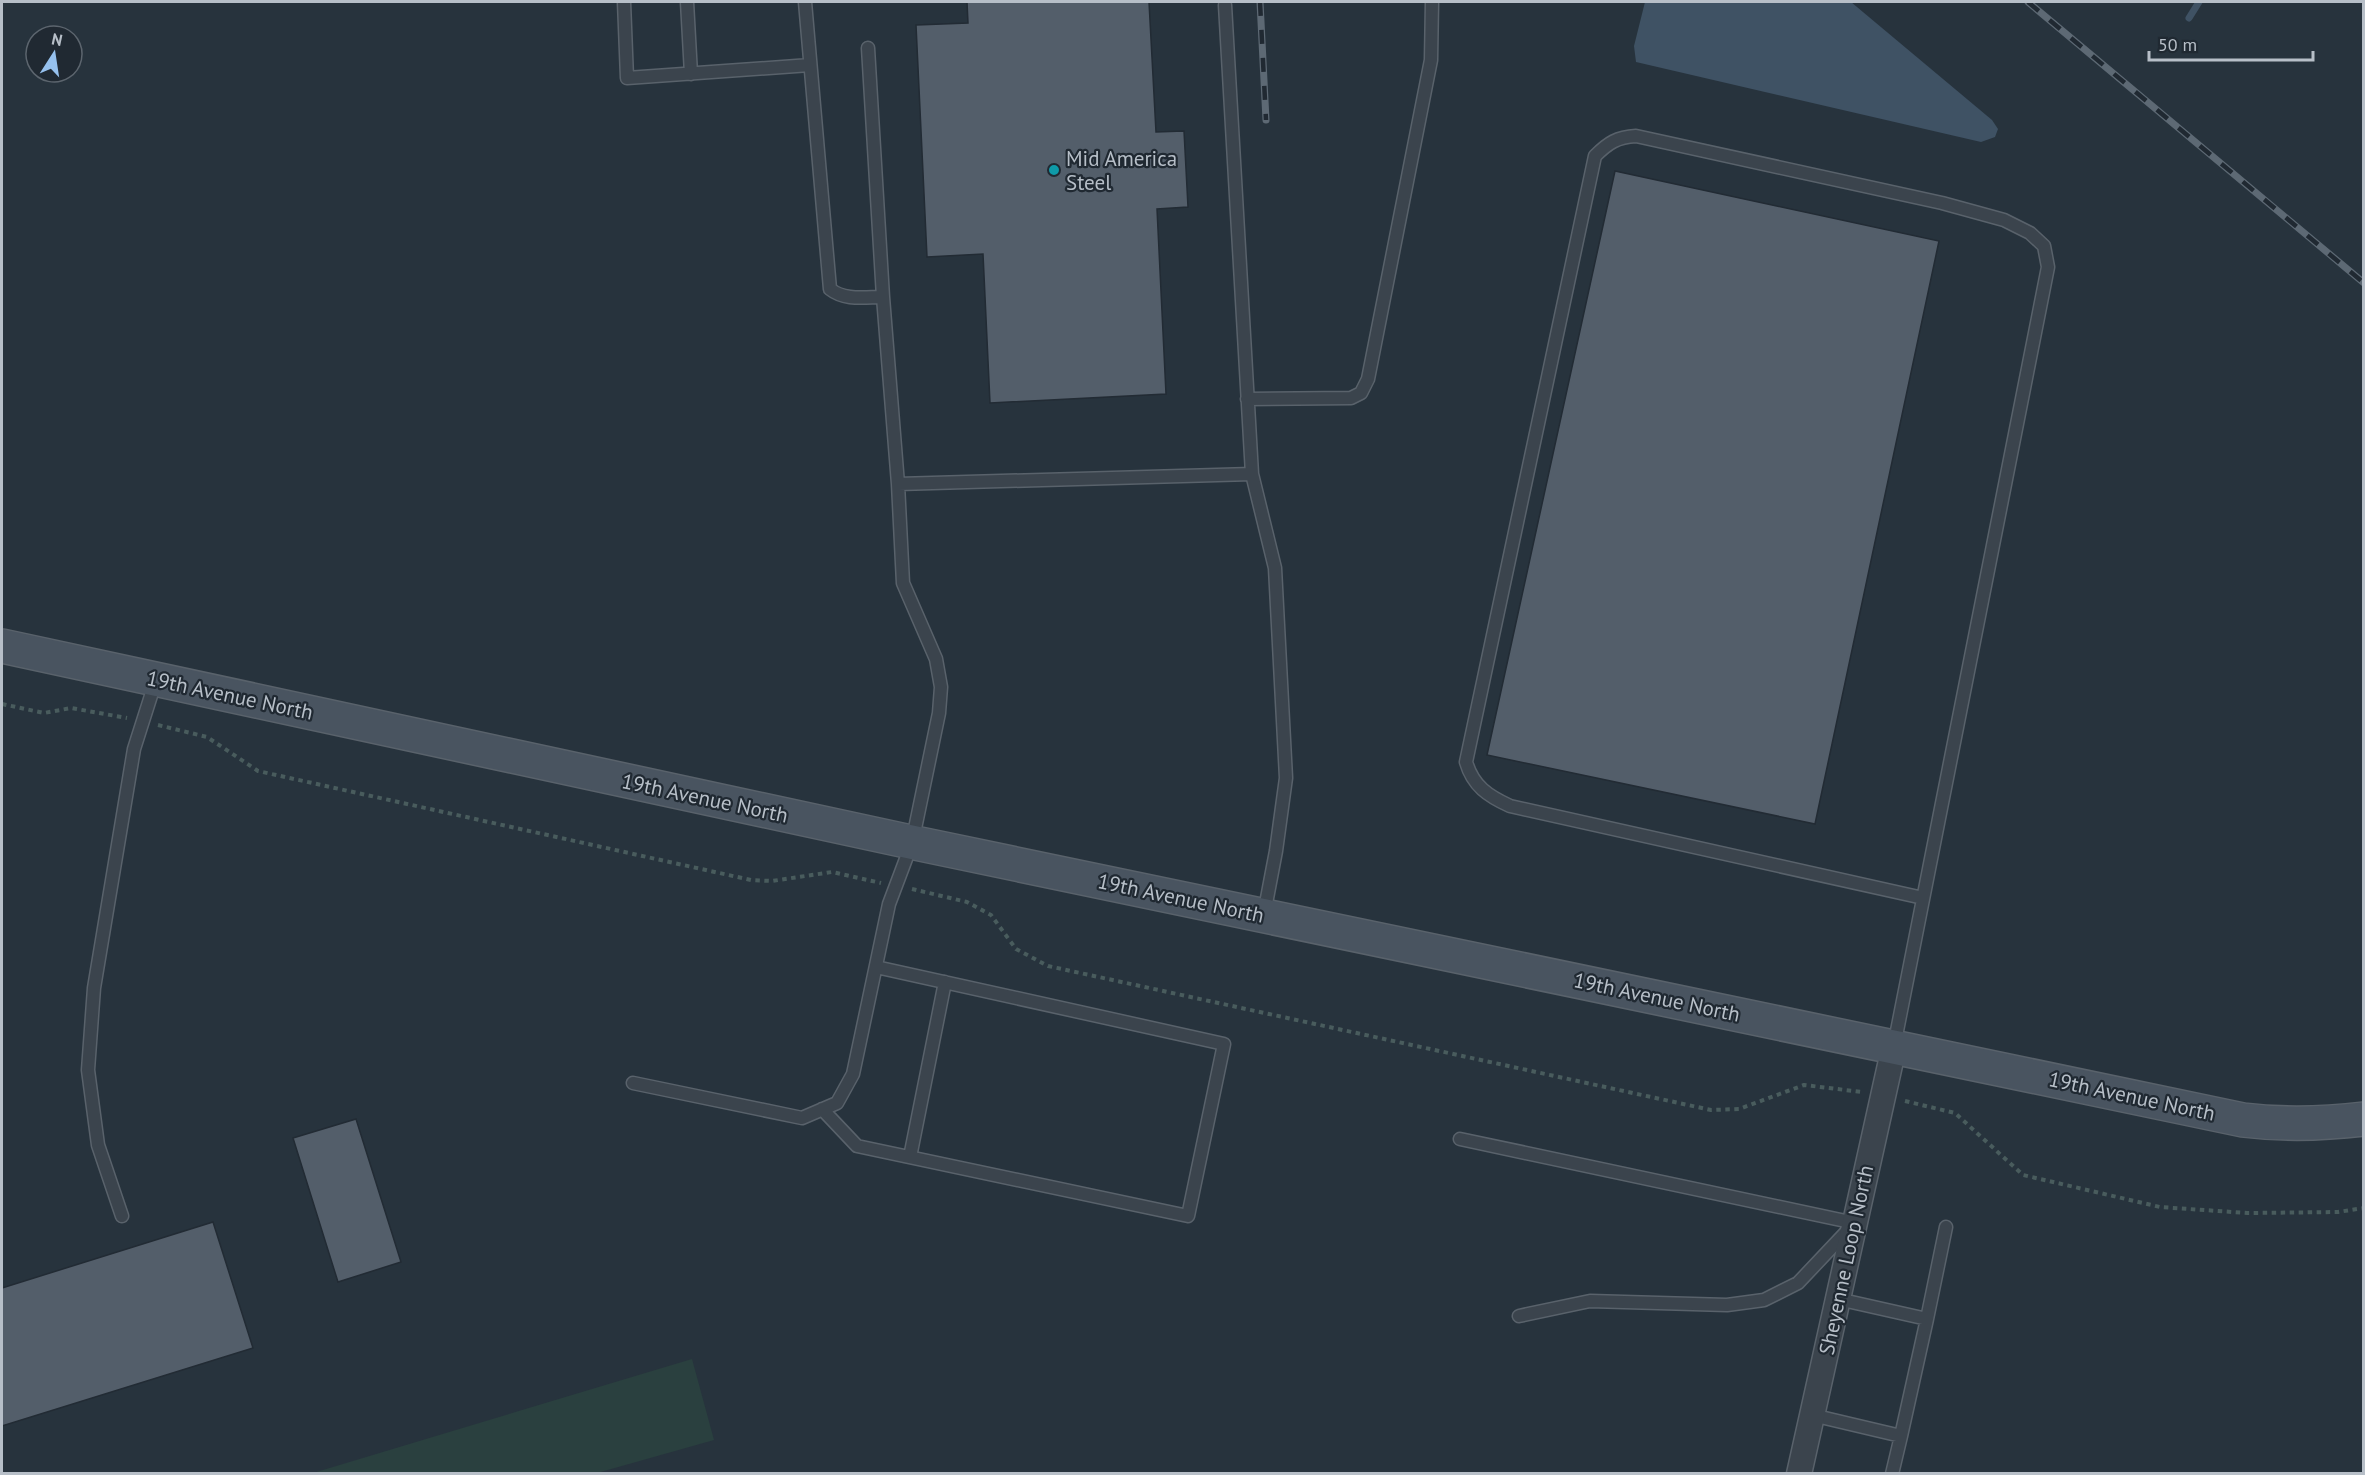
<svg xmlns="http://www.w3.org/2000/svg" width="2365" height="1475" font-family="'PT Sans',sans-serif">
  <rect width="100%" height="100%" fill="#27333d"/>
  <path fill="#2a403f" d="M692 1359 714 1440 597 1473H313Z"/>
  <path fill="#3f5264" d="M1645 2H1851L1992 120 1998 129 1995 137 1981 142 1636 62 1634 46Z"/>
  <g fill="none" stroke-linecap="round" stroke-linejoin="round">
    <path stroke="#3f5264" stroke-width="7" d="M2189 18 2199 2"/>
  </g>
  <path fill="#535e6a" stroke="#222b34" stroke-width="1.5" d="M967 2H1149L1156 132 1184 131 1188 207 1157 209 1166 394 990 403 983 254 927 257 916 25 968 23Z
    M1615 171 1939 241 1815 824 1487 755Z
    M356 1119 401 1262 338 1282 293 1138Z
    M213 1222 253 1348 2 1426V1288Z"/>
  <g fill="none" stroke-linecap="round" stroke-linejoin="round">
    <defs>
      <path id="lane" d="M624 2 627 78 810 65
        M687 2 691 74
        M805 2 830 289C845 301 865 297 883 297
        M1225 5 1252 474
        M868 48 883 297 898 484
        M1247 399 1351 398 1361 393 1368 379 1431 60 1432 2
        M1894 1046 2048 267 2044 246 2030 233 2004 220 1942 203 1636 136C1617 137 1608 143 1595 156L1466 762C1473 786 1488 796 1510 806L1923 898
        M633 1083 802 1118 837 1103 853 1074 889 904 912 843 939 713 941 687 936 659 903 583 898 484 1252 474 1275 568 1286 778 1276 851 1264 914
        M822 1109 857 1146 1188 1216 1224 1044 876 967
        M1460 1139 1855 1223
        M910 1157 945 982
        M122 1216 98 1145 88 1070 94 988 134 749 156 680
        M1519 1316 1590 1301 1727 1305 1764 1300 1798 1283 1850 1228
        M1927 1319 1946 1227
        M1812 1415 1901 1436 1927 1319 1838 1299
        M1892 1474 1901 1436"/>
      <path id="street" d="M1799 1474 1894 1047"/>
      <path id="secondary" d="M2 646 920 844 2243 1120C2284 1125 2322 1124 2364 1119"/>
    </defs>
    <use href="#lane" stroke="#59626b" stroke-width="15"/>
    <use href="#street" stroke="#59626b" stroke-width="27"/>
    <use href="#secondary" stroke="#59626b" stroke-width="36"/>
    <path stroke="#495c5d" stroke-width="4" stroke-dasharray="4.5 4.5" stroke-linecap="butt" d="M2 704 44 713 71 708 127 718
      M158 725 207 737 258 771 751 880 772 881 832 872 881 883
      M912 889 967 902 991 915 1016 949 1048 966 1711 1110 1739 1109 1804 1085 1862 1092
      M1905 1101 1955 1113 2023 1175 2160 1207 2247 1213 2338 1212 2364 1208"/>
    <use href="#lane" stroke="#3b444d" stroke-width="12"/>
    <use href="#street" stroke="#3b444d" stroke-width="24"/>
    <use href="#secondary" stroke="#495460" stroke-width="33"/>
    <defs>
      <path id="rail" d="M1260 2 1266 120
        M2028 2 2364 283"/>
    </defs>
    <use href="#rail" stroke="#5d6974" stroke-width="7"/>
    <use href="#rail" stroke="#202932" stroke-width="4.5" stroke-dasharray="14" stroke-linecap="butt"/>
  </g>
  <circle fill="#0f9aa8" stroke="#202932" stroke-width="2" cx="1054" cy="170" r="6"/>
  <g text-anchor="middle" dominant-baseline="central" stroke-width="4.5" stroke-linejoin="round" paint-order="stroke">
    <g font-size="21" fill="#b7bfc8" stroke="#202932" text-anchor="start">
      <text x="1066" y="158">Mid America<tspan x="1066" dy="24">Steel</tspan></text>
    </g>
    <g font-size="21" fill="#b7bfc8" stroke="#202932">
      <text transform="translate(230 695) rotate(12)">19th Avenue North</text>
      <text transform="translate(705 798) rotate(12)">19th Avenue North</text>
      <text transform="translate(1181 898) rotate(12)">19th Avenue North</text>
      <text transform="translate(1657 997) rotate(12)">19th Avenue North</text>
      <text transform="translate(2132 1096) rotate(12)">19th Avenue North</text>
      <text transform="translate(1846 1260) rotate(-78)">Sheyenne Loop North</text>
    </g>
  </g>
  <rect width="2365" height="1475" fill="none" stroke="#b7bfc8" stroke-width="6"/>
  <g transform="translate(54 54) rotate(12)"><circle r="28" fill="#202932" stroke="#5c656e" stroke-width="1.5"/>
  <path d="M0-4.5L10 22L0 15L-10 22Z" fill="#96c1ee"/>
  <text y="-9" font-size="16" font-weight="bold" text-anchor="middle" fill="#b7bfc8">N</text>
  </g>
  <path d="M2149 51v9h164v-9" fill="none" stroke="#b7bfc8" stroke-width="3"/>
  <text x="2158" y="51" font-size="18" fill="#b7bfc8" stroke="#202932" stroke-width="4.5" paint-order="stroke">50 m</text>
</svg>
